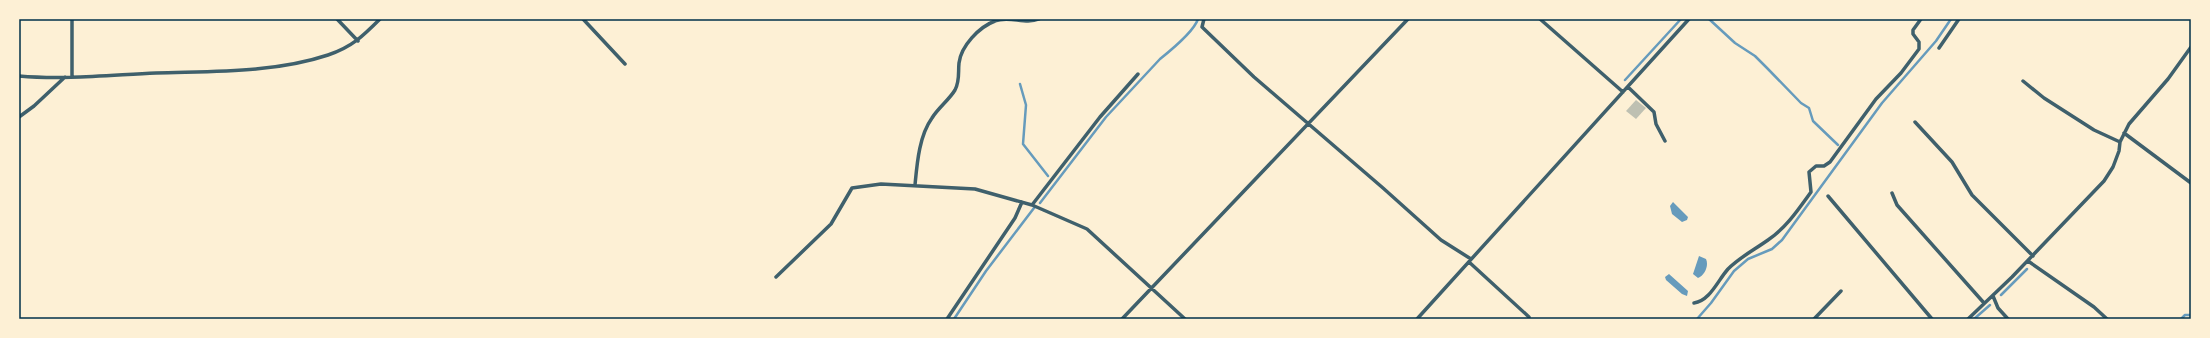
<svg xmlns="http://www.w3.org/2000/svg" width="2210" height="338" font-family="Helvetica,sans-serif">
  <rect width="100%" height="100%" fill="#fdf0d5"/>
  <path fill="#669bbc" d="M1673 202 1688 217 1687 220 1682 222 1672 214 1670 206Z
    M1699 256 1706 259C1709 265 1705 275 1698 278L1693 274Z
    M1669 274 1688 291 1687 296 1682 294 1666 280 1665 277Z"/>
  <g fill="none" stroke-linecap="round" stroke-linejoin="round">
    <path stroke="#669bbc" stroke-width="2.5" d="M1709 19 1735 43 1755 56 1767 68 1801 103 1809 108 1813 121 1838 145
      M1625 80 1681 19
      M1020 84 1026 105 1023 144 1048 176
      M1040 203 1106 117 1160 59C1170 51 1194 31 1198 19
      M2001 295 2027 269
      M954 319 986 271 1034 208
      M1697 319 1711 303 1734 271 1748 259 1772 249 1782 240 1882 103 1936 41 1951 19
      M1974 319 1990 305
      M2181 319 2185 315H2191"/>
  </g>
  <path fill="#bec0b2" d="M1636 100 1646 108 1636 119 1626 111Z"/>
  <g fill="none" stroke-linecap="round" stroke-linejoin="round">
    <path stroke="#3f606c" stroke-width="3.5" d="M72 19V77
      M337 19 358 41
      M583 19 625 64
      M1204 19 1202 27 1254 77 1383 188 1441 240 1471 259
      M1540 19 1623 92
      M1939 48 1959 19
      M19 76C64 80 111 75 156 73 213 71 274 73 328 55 352 47 363 36 380 19
      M2023 81 2044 98 2094 130 2120 142
      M1628 87 1654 112 1656 124 1665 141
      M19 117 34 106 65 77
      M1915 122 1952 162 1972 195 2033 256
      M2124 133 2191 183
      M915 185C917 164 919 136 932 118 938 108 949 100 955 90 960 81 958 72 959 63 961 46 979 27 995 21 1009 15 1025 25 1039 19
      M1892 193 1897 205 1984 303
      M1828 196 1932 319
      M1032 205 1100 117 1138 74
      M2028 261 2094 307 2107 319
      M1469 262 1529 317
      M776 277 831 224 852 188 881 184 975 189 1032 205 1087 229 1185 319
      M1993 296 1998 308 2008 319
      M1694 303C1710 301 1718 280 1728 269 1740 257 1754 250 1768 240 1786 228 1798 210 1811 192L1809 172 1816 166H1824L1830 162 1876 99 1901 73 1919 49V42L1913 34V30L1921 19
      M947 319 1015 218 1022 202
      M1122 319 1408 19
      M1417 319 1689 19
      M1814 319 1841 291
      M1968 319 2012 277 2104 181 2113 167 2119 151 2120 142 2129 124 2168 79 2191 47"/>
  </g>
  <rect width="2210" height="338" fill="none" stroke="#fdf0d5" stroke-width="40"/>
  <rect x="20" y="20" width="2170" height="298" fill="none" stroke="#003049" stroke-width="1.5"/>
</svg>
